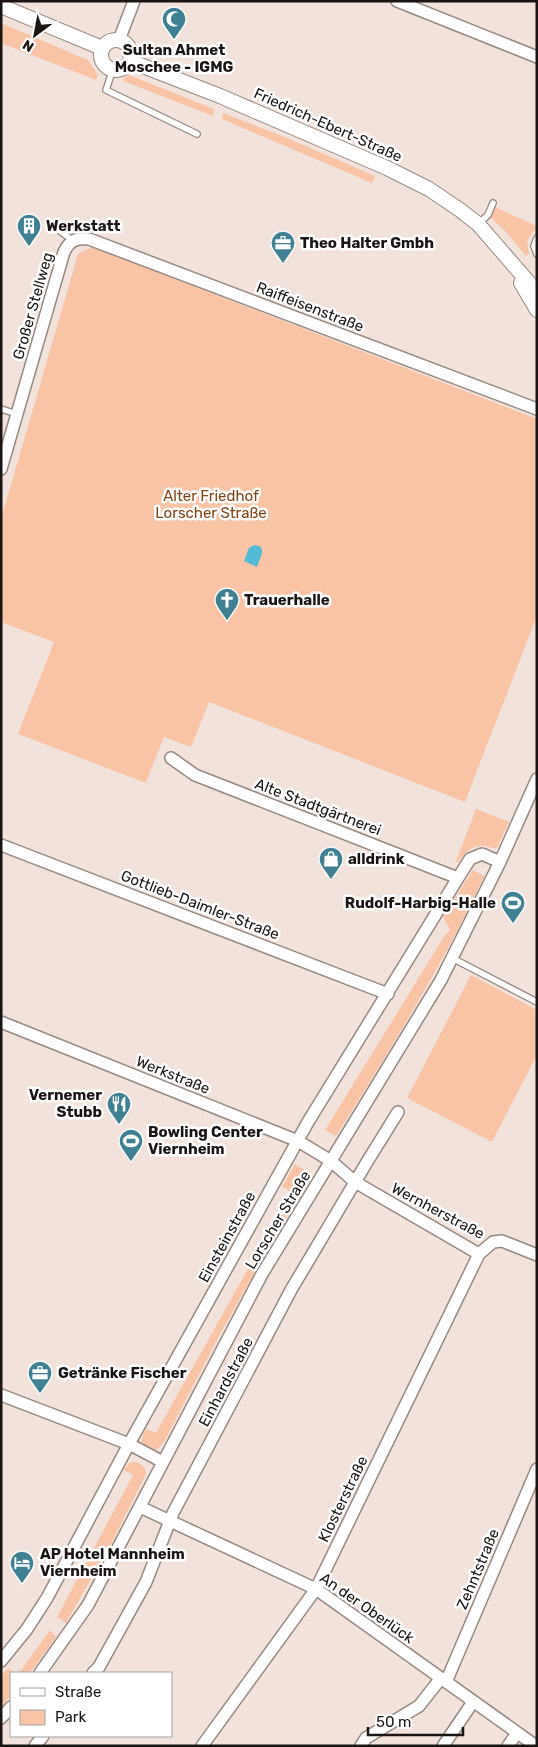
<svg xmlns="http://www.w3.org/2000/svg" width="538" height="1747" font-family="Rubik,sans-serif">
  <rect width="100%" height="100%" fill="#f1e3db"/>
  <path fill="#f9c4a6" d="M1 23 88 60 98 75 96 80 1 43Z
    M129 75 214 109 213 116 123 81 124 78Z
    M223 113 287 138 375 176 372 183 222 119Z
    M495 207 537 226 527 241 529 253 526 256 505 231 490 217Z
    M92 247 537 419V616L465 802 209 702 191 747 164 737 146 783 18 734 54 642 1 622V519L78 254Z
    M476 809 509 822 497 848C491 849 486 845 480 846 470 846 463 856 457 863L456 861Z
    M473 870 484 876C442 967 389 1051 336 1136L325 1130 445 935 450 930 443 917Z
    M471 975 537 1010V1055L492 1142 407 1098Z
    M295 1164 308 1172 297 1190 300 1192 219 1336 164 1442C158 1451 150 1454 142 1445L143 1435 146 1429 156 1433 291 1192 282 1186Z
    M134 1462C141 1463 146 1467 146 1474L111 1544 66 1623 57 1617 133 1475 124 1470 129 1463Z
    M50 1630 56 1637 30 1673H19Z
    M8 1668 15 1673H11V1695L1 1707V1676Z"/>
  <path fill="#51bad4" d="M254 545C268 546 260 558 257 567L244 561 249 548Z"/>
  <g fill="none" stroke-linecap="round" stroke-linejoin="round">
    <defs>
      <path id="service" d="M113 69 106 90 197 134
        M478 224 488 215 493 203
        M55 227 72 240
        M537 238 534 246 537 254
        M1 409 17 414
        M452 958 537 1002"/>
      <path id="minor" d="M397 1 537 57
        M119 40 134 1
        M1 469 64 252C70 240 76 238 89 239L537 409
        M171 758 195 775 458 878
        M1 845 388 994
        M1 1022 298 1141 331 1161 355 1182 479 1254 493 1242 502 1241 537 1255
        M1 1395 129 1444 163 1462
        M140 1507 316 1589 536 1746
        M1 1661 27 1629 47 1598 129 1444 308 1122 458 878 470 859 482 854 500 862
        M40 1673 88 1605 262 1274 441 980 500 862 537 779
        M93 1673 99 1667 146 1582 173 1513 291 1290 367 1162 398 1112
        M446 1682 537 1469
        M1 1718 11 1707
        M35 1746 43 1736
        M202 1746 316 1589 479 1254
        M361 1746 366 1738 419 1706 441 1678
        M443 1746 473 1702
        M508 1746 517 1733"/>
      <path id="tertiary" d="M1 6 102 48
        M101 55a15 15 0 1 1 30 0a15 15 0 1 1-30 0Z
        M130 61 220 96 387 168 429 189 460 210 478 224 537 292
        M521 283 537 310"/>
    </defs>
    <use href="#service" stroke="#968982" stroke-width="8"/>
    <use href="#minor" stroke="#968982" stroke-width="14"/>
    <use href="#tertiary" stroke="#968982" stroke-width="16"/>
    <use href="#service" stroke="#fff" stroke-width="5.5"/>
    <use href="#minor" stroke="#fff" stroke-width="11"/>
    <use href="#tertiary" stroke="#fff" stroke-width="14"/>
  </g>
  <defs>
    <symbol id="mosque-pin" viewBox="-11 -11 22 30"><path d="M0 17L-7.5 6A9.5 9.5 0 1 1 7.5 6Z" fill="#3f8192" stroke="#fff"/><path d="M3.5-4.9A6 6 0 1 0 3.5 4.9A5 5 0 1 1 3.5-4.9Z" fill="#fff"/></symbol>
    <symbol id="building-pin" viewBox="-11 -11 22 30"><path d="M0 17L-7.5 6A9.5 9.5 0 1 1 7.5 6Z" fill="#3f8192" stroke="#fff"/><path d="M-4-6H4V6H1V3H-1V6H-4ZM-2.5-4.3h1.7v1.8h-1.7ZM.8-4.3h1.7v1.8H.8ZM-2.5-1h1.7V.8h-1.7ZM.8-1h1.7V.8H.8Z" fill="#fff"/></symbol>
    <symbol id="office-pin" viewBox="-11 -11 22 30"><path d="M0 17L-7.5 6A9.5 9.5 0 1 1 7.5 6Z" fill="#3f8192" stroke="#fff"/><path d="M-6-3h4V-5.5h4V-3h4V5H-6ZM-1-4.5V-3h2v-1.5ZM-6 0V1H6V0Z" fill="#fff"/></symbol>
    <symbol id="church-pin" viewBox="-11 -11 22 30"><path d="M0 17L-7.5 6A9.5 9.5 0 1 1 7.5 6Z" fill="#3f8192" stroke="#fff"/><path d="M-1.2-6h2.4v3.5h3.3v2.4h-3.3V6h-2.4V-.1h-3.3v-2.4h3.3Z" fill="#fff"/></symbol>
    <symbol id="shop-pin" viewBox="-11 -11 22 30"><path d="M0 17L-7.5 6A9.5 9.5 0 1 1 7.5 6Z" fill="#3f8192" stroke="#fff"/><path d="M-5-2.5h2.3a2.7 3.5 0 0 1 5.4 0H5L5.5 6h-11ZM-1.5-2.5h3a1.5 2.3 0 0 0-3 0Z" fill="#fff"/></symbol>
    <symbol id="stadium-pin" viewBox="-11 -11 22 30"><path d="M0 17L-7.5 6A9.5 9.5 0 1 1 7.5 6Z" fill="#3f8192" stroke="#fff"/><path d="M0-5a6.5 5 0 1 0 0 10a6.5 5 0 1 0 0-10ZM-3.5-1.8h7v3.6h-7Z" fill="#fff"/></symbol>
    <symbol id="restaurant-pin" viewBox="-11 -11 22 30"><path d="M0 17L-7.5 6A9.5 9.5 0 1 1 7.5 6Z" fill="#3f8192" stroke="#fff"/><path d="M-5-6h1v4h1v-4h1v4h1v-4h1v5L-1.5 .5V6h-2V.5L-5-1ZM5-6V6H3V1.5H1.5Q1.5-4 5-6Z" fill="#fff"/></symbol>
    <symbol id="hotel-pin" viewBox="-11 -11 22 30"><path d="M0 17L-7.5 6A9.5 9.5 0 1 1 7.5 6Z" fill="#3f8192" stroke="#fff"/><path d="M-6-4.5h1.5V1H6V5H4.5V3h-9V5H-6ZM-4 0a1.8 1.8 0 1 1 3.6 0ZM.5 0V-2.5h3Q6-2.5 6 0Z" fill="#fff"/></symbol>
  </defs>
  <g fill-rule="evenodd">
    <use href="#mosque-pin" x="160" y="5" width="28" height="38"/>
    <use href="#building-pin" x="15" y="212" width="28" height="38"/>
    <use href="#office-pin" x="269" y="229" width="28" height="38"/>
    <use href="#church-pin" x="213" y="586" width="28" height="38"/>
    <use href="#shop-pin" x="317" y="845" width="28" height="38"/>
    <use href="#stadium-pin" x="499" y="889" width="28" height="38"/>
    <use href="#restaurant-pin" x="105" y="1090" width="28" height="38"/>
    <use href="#stadium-pin" x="117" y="1127" width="28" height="38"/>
    <use href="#office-pin" x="26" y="1359" width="28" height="38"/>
    <use href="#hotel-pin" x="8" y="1549" width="28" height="38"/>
  </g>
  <g text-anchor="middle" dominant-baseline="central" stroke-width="5" stroke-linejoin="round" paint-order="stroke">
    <g font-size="15" font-weight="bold" fill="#1a1512" stroke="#fff" text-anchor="start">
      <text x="174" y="50" text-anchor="middle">Sultan Ahmet<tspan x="174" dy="17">Moschee - IGMG</tspan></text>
      <text x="46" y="226">Werkstatt</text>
      <text x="300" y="243">Theo Halter Gmbh</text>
      <text x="244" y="600">Trauerhalle</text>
      <text x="348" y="859">alldrink</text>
      <text x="496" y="903" text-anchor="end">Rudolf-Harbig-Halle</text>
      <text x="102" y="1095" text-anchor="end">Vernemer<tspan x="102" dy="17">Stubb</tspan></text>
      <text x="148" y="1132">Bowling Center<tspan x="148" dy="17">Viernheim</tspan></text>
      <text x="58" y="1373">Getränke Fischer</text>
      <text x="40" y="1554">AP Hotel Mannheim<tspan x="40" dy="17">Viernheim</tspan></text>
    </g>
    <g font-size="15" fill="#1a1512" stroke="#fff">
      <text transform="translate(328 125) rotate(24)">Friedrich-Ebert-Straße</text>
      <text transform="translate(33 306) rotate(-74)">Großer Stellweg</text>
      <text transform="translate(310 307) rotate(21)">Raiffeisenstraße</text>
      <text transform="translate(318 807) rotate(21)">Alte Stadtgärtnerei</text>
      <text transform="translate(200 905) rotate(21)">Gottlieb-Daimler-Straße</text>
      <text transform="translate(173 1075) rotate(22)">Werkstraße</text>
      <text transform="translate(438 1211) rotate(28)">Wernherstraße</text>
      <text transform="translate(278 1220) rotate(-59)">Lorscher Straße</text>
      <text transform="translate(227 1237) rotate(-61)">Einsteinstraße</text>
      <text transform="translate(226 1382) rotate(-62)">Einhardstraße</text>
      <text transform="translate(343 1499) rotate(-64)">Klosterstraße</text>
      <text transform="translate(478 1569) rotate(-67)">Zehntstraße</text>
      <text transform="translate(367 1608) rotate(35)">An der Oberlück</text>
    </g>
    <g font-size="15" fill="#844215" stroke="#fff">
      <text x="211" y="496">Alter Friedhof<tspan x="211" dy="17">Lorscher Straße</tspan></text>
    </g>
  </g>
  <rect width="538" height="1747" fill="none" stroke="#1a1512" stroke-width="5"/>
  <rect x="10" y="1672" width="162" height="65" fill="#ffffff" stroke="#a3a1a0"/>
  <rect x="20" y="1688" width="25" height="8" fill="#ffffff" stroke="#a3a1a0"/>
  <text x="55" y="1697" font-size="15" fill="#1a1512">Straße</text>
  <rect x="20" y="1710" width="25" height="15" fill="#f9c4a6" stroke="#a3a1a0"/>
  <text x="55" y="1722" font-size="15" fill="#1a1512">Park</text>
  <g transform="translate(35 35) rotate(212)" stroke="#ffffff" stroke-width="4" paint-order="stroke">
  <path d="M0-4L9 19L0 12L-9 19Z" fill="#1a1512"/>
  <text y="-8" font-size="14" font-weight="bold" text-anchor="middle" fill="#1a1512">N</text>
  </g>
  <path d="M368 1727v8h95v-8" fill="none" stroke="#1a1512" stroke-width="2.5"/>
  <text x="376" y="1727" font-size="15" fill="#1a1512" stroke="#ffffff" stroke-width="4" paint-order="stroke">50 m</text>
</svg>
